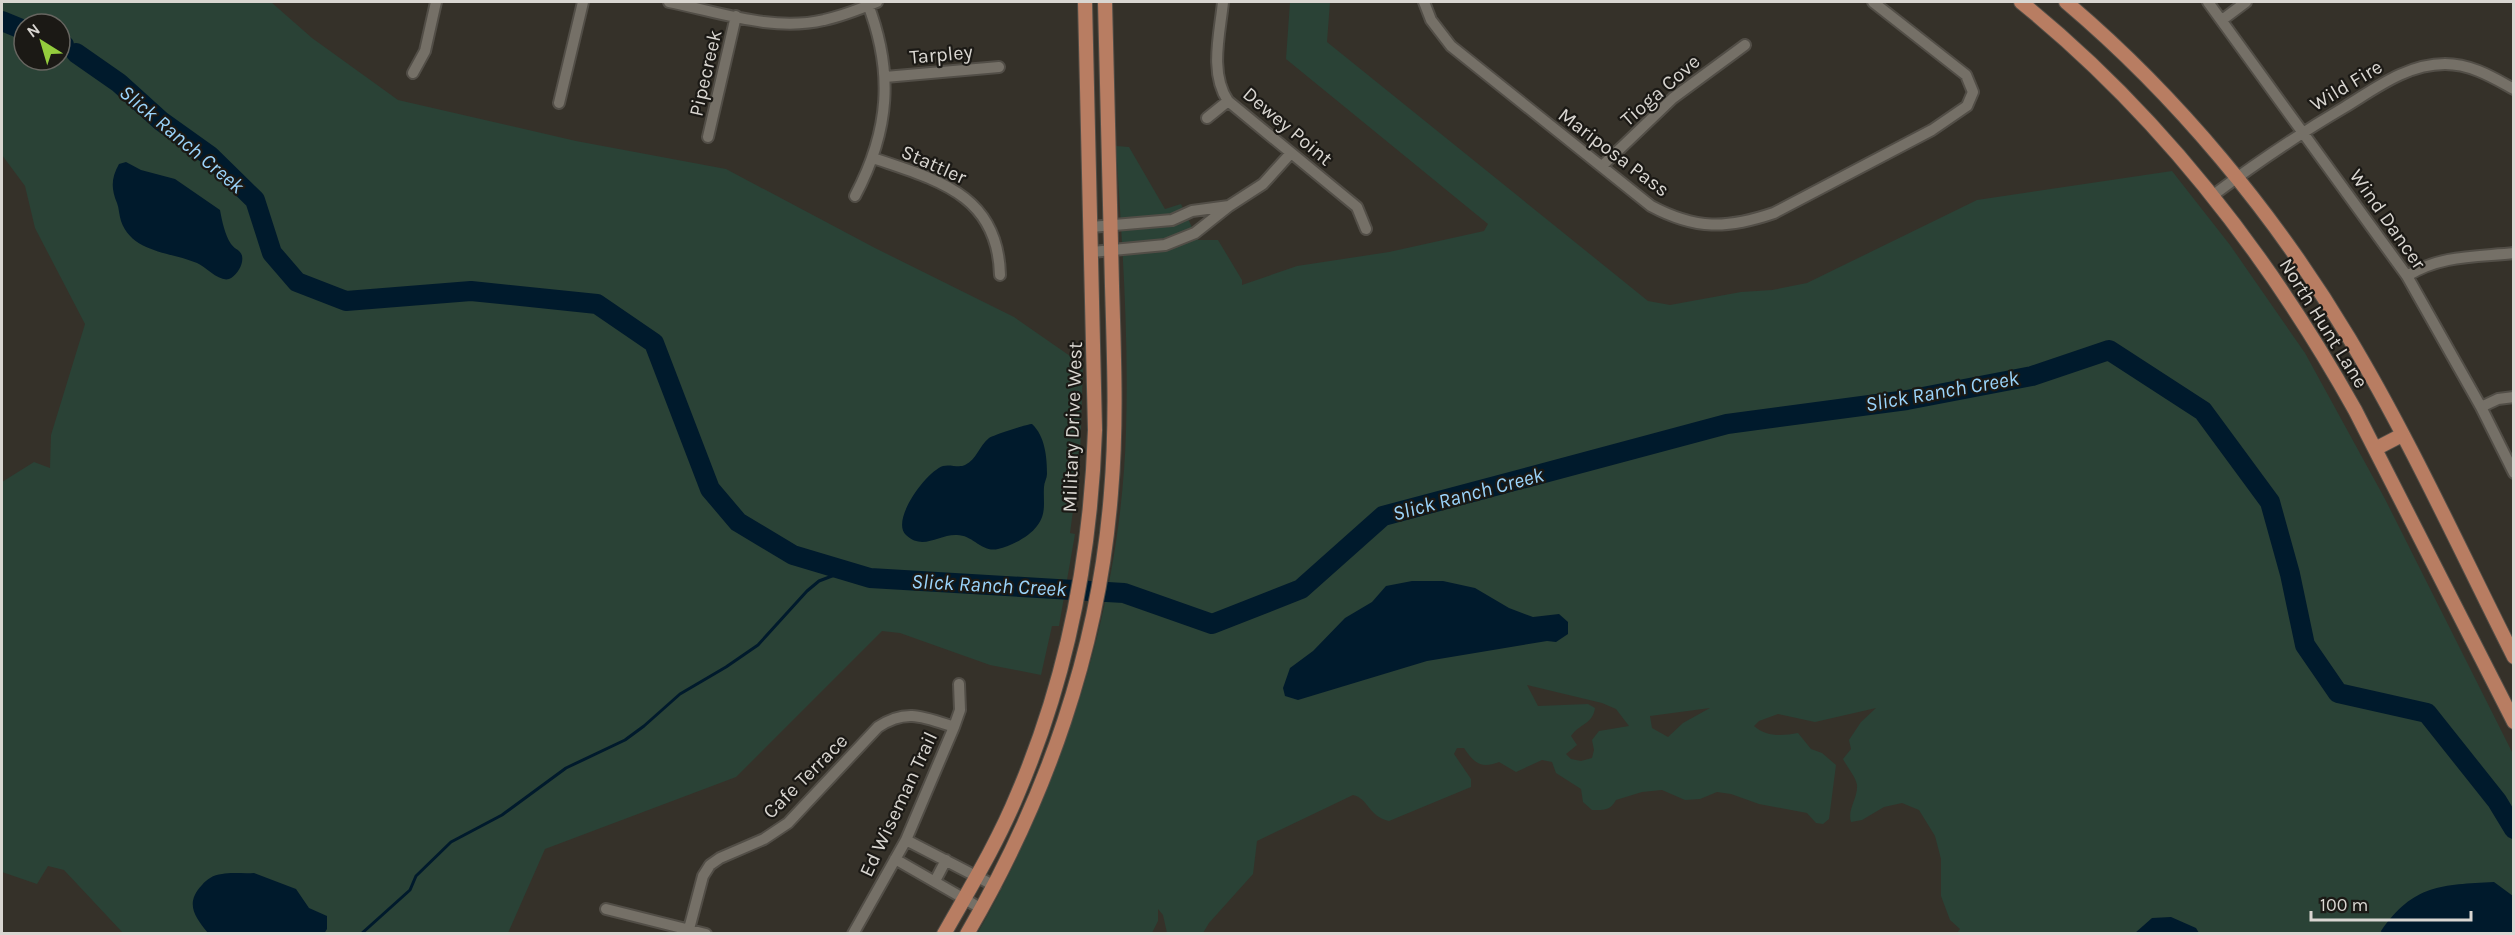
<svg xmlns="http://www.w3.org/2000/svg" width="2515" height="935" viewBox="0 0 2515 935" font-family="Karla,sans-serif">
<style>
.green{fill:#2a4236;fill-rule:evenodd}
.water{fill:#001a2c}
.lines{fill:none;stroke-linecap:round;stroke-linejoin:round}
.stream{stroke:#001a2c;stroke-width:3}
.river{stroke:#001a2c;stroke-width:20}
.minor-casing{stroke:#524e47;stroke-width:14}
.major-casing{stroke:#524e47;stroke-width:16}
.minor{stroke:#757067;stroke-width:10}
.major{stroke:#b87d62;stroke-width:14}
.labels{text-anchor:middle;stroke-width:4.5;stroke-linejoin:round;paint-order:stroke}
.street-label{font-size:20px;fill:#d9d6d1;stroke:#1b1915}
.water-label{font-size:21px;font-style:italic;fill:#9bd4fb;stroke:#1b1915}
</style>
<rect width="100%" height="100%" fill="#353129"/>
<path class="green" d="M2 2H271L312 38 398 100 576 141 726 169 875 248 1014 317 1083 365 1080 459 1070 533 1075 534 1059 626H1052L1041 675 990 665 900 633 882 631 736 777 545 849 508 933H123L64 870 48 866 37 884 2 872V482L34 462 50 468 51 435 85 324 35 228 25 186 2 155ZM24 24H60V60H24Z
M1290 2H1330L1327 42 1648 301 1670 305 1741 292 1772 290 1807 283 1977 200 2172 171 2230 245 2305 353 2385 499 2513 754V933H1957L1960 929 1950 920 1941 896V859L1935 836 1919 810 1902 803 1884 807 1862 820 1851 822C1847 809 1858 799 1857 785 1856 777 1847 767 1843 759L1851 749 1849 740 1861 722 1876 708 1815 722 1778 714 1759 721 1754 726C1766 737 1782 736 1798 733L1811 749 1822 753 1836 765 1829 819 1823 824 1816 823 1807 813 1759 804 1731 794 1717 792 1700 799 1685 800 1662 790 1642 792 1616 800C1610 811 1604 810 1592 810L1583 802 1581 789 1556 773 1552 762 1542 760 1516 772 1499 762C1481 769 1474 763 1464 748H1457L1454 754 1471 779V787L1389 821C1369 817 1368 798 1353 795L1257 841 1253 874 1209 923 1203 933H1167L1163 915 1158 909V921L1152 933 977 934C1064 781 1121 605 1126 431 1129 336 1122 241 1116 146L1129 147 1165 209 1181 204 1198 240H1218L1242 280V285L1297 266 1389 252 1484 231 1488 224 1286 59ZM1527 685 1602 703 1616 709 1629 726 1599 731 1592 740 1594 750 1592 758 1581 761 1571 759 1566 754 1577 745 1571 736C1579 724 1593 724 1595 708L1588 704 1538 706ZM1710 708 1683 723 1668 737 1652 728 1650 716Z"/>
<path class="water" d="M126 162 141 170 175 179 220 210C222 221 225 235 231 244 236 251 244 250 242 262 241 268 235 277 229 279 219 282 206 267 197 263 171 252 132 253 121 221 119 215 119 208 117 203 111 189 111 178 119 164Z
M1032 424C1045 436 1047 457 1047 474 1047 478 1044 483 1044 487 1043 502 1047 513 1037 526 1029 537 1011 546 998 549 982 553 973 535 957 535 939 534 923 551 906 535 890 520 927 471 943 466 950 464 959 468 965 465 977 459 979 446 989 438 992 436 1027 424 1032 424Z
M1412 581H1443L1475 588 1509 608 1533 617 1559 614 1568 622V634L1556 642 1547 641 1427 661 1298 700 1285 696 1283 688 1290 668 1313 651 1345 618 1372 602 1386 586Z
M254 873 296 889 309 908 327 916V929L324 934 208 933C194 916 185 903 202 885 207 879 213 875 222 874 232 872 244 874 254 873Z
M2494 882 2513 896V933L2382 934 2381 931C2414 884 2441 885 2494 882Z
M2171 917 2196 928 2199 933H2135L2152 918Z"/>
<g class="lines">
<path class="stream" d="M361 934 410 890 416 876 451 842 502 815 566 768 625 740 644 726 680 694 726 667 758 645 807 591 819 581 845 571"/>
<path class="river" d="M2 21 24 30
M60 44 64 45
M76 53 119 83 161 121 210 156 255 200 272 253 297 282 346 301 471 291 597 304 654 343 710 489 738 522 793 555 870 578 1124 593 1212 624 1301 589 1383 516 1727 424 1907 400 2032 376 2109 350 2203 411 2270 502 2290 574 2305 645 2338 693 2427 713 2497 801 2514 829"/>
<g class="minor-casing">
<path id="minor" d="M669 2C719 12 773 32 824 20 843 16 860 9 877 2
M1223 2C1220 33 1209 73 1228 101L1357 207 1366 229
M1424 2 1431 20 1451 46 1651 206C1696 230 1727 229 1774 213L1932 130 1967 106 1973 92 1966 75 1873 2
M2208 2 2407 276 2481 407 2514 473
M2222 20 2246 2
M413 73 425 51 436 2
M885 77 999 67
M559 103 583 2
M1207 118 1228 101
M708 137 736 16
M873 158C937 180 998 194 1000 275
M1602 166 1673 98 1745 45
M855 196C890 130 894 71 867 2
M2212 196C2255 164 2299 134 2345 107 2376 88 2407 64 2445 64 2471 64 2492 77 2514 89
M1091 227 1172 220 1192 211 1229 206
M1092 252 1165 245 1195 233 1229 206 1263 184 1291 153
M2407 276C2440 255 2476 257 2514 253
M2481 407 2498 399 2514 397
M906 840 995 886
M895 859 982 909
M935 881 946 860
M606 909 706 934
M689 929 703 876 710 865 720 858 764 839 788 823 878 727C906 708 924 717 954 727
M853 934 906 840 954 727 960 710 959 684"/>
</g>
<g class="major-casing">
<path id="major" d="M2021 2C2158 113 2269 256 2355 410L2514 722
M2066 2C2177 96 2274 213 2349 338 2410 440 2460 550 2514 657
M2375 449 2402 435
M944 934C970 888 998 842 1018 793 1067 678 1091 554 1095 430L1085 2
M967 934C1046 799 1099 649 1111 493 1117 424 1114 355 1112 286 1110 191 1108 96 1105 2"/>
</g>
<use href="#minor" class="minor"/>
<use href="#major" class="major"/>
</g>
<g class="labels">
<g class="street-label">
<text transform="translate(941 54) rotate(-5)" y="7">Tarpley</text>
<text transform="translate(705 73) rotate(-77)" y="7">Pipecreek</text>
<text transform="translate(2346 85) rotate(-31)" y="7">Wild Fire</text>
<text transform="translate(1660 90) rotate(-41)" y="7">Tioga Cove</text>
<text transform="translate(1288 126) rotate(40)" y="7">Dewey Point</text>
<text transform="translate(1614 152) rotate(37)" y="7">Mariposa Pass</text>
<text transform="translate(934 164) rotate(24)" y="7">Stattler</text>
<text transform="translate(2388 219) rotate(55)" y="7">Wind Dancer</text>
<text transform="translate(2324 323) rotate(58)" y="7">North Hunt Lane</text>
<text transform="translate(1072 427) rotate(-88)" y="7">Military Drive West</text>
<text transform="translate(805 776) rotate(-45)" y="7">Cafe Terrace</text>
<text transform="translate(898 804) rotate(-65)" y="7">Ed Wiseman Trail</text>
</g>
<g class="water-label">
<text transform="translate(182 139) rotate(40)" y="7">Slick Ranch Creek</text>
<text transform="translate(1942 391) rotate(-10)" y="7">Slick Ranch Creek</text>
<text transform="translate(1468 494) rotate(-15)" y="7">Slick Ranch Creek</text>
<text transform="translate(989 585) rotate(3)" y="7">Slick Ranch Creek</text>
</g>
</g>
<rect width="2515" height="935" fill="none" stroke="#d9d6d1" stroke-width="6"/>
<g transform="translate(42 42) rotate(323)"><circle r="28" fill="#1b1915" stroke="#676560" stroke-width="1.5"/>
<path d="M0-4.5L10 22L0 15L-10 22Z" fill="#94cc3d"/>
<text y="-9" font-size="16" font-weight="bold" text-anchor="middle" fill="#d9d6d1">N</text>
</g>
<path d="M2311 911v9h160v-9" fill="none" stroke="#d9d6d1" stroke-width="3"/>
<text x="2320" y="911" font-size="18" fill="#d9d6d1" stroke="#1b1915" stroke-width="4.5" paint-order="stroke">100 m</text>
</svg>
